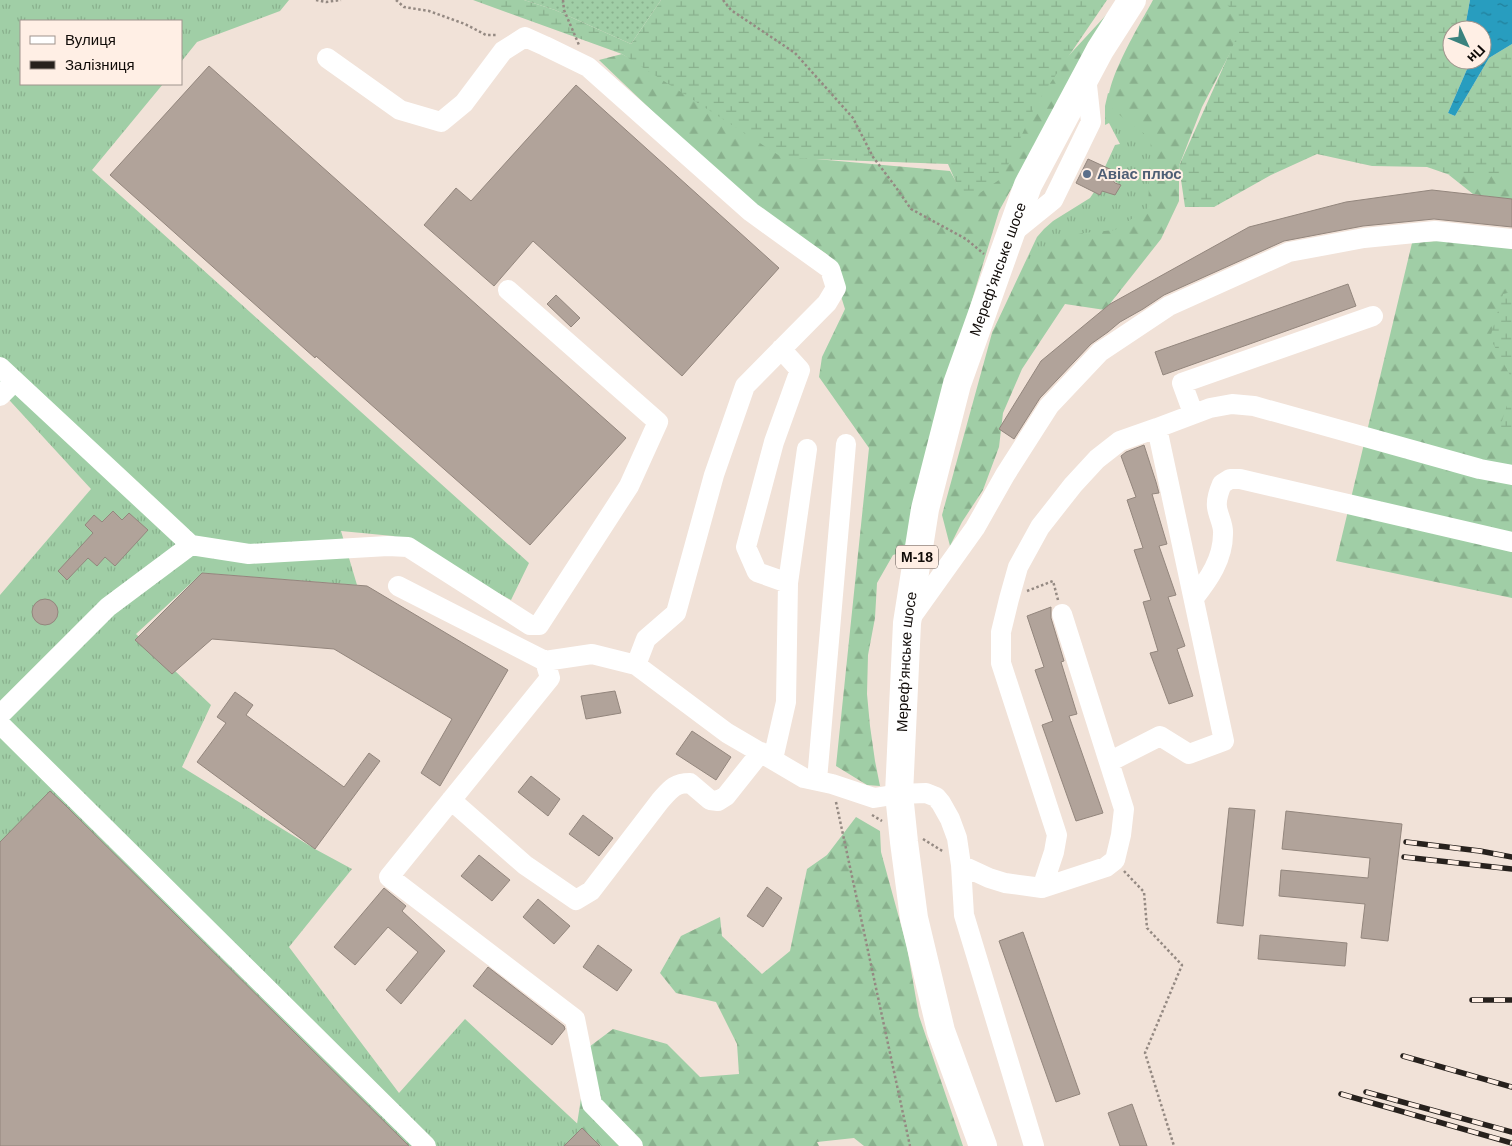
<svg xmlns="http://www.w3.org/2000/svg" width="1512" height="1146" viewBox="0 0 1512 1146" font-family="Helvetica,sans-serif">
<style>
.grass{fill:url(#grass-tufts)}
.forest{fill:url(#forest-firs)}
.wetland{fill:url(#wetland-marsh)}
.garden{fill:url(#garden-dots)}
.water{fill:url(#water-ripples)}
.building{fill:#b1a39a;stroke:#93867d}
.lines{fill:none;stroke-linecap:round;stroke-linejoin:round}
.path{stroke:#948982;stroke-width:2.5;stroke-dasharray:2.5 2.5;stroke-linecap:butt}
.minor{stroke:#fff;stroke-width:20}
.highway{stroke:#fff;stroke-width:28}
.rail-casing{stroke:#27211d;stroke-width:5.5}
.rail{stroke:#ffefe5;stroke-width:4;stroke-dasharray:11;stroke-linecap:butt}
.service-dot{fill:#5c6f8a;stroke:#ffefe5;stroke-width:2}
.labels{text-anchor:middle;stroke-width:4;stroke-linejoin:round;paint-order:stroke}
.shield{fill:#ffefe5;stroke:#584f4a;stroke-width:1}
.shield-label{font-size:14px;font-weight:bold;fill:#100b08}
.service-label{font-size:15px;font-weight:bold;fill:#4e5e75;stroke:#ffefe5;text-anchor:start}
.street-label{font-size:15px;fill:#100b08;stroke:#ffefe5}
</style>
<defs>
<pattern id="grass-tufts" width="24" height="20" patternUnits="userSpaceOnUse" patternTransform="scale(1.25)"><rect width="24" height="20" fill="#a0cea6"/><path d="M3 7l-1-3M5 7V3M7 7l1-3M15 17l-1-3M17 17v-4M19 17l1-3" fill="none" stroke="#89b08d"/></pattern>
<pattern id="forest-firs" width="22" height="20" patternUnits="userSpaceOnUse" patternTransform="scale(1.25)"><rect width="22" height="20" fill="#a0cea6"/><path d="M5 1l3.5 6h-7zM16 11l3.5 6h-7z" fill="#89b08d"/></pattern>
<pattern id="wetland-marsh" width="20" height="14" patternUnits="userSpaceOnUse" patternTransform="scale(1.25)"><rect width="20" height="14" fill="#a0cea6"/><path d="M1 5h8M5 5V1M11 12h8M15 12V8" fill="none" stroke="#89b08d"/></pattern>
<pattern id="garden-dots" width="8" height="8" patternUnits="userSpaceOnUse" patternTransform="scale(1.25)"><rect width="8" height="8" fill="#a0cea6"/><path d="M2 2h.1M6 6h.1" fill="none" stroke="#89b08d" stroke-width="1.8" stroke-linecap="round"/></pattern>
<pattern id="water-ripples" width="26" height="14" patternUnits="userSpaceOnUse" patternTransform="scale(1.25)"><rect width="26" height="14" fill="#289dbf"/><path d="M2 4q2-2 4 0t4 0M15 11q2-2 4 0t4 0" fill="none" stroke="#217e99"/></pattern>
</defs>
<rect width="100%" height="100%" fill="#f1e2d8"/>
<path class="grass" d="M0 0H289L280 11 197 42 181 62V21H21V84H163L92 170 529 563 511 600 393 536 341 531 357 585 202 573 136 634 211 705 182 767 315 849 352 869 289 947 399 1093 465 1019 582 1128 564 1146H0V595L91 489 0 390Z
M1108 93 1152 110 1169 180 1146 227 992 333 1037 237 1044 229 1053 221 1090 198 1094 192 1100 195 1103 190 1120 185 1109 177 1112 170 1105 167 1115 145 1120 144 1109 123 1105 125V106Z"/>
<path class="forest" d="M1153 0H1248L1242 30 1202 107 1179 166V201L1161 239 1105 310 1065 304 1022 369 1003 413 999 447 983 490 962 522 950 546 942 515 992 333 1021 276 1051 240 1083 233 1115 230 1148 208 1151 139C1142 131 1115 114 1110 105 1101 88 1144 17 1153 0Z
M1108 13 999 211 949 376 910 550 893 555 877 583 875 618 868 655 867 694 870 726 875 761 880 786 867 785 836 766 869 448 819 377 822 357 845 309 828 255 740 195 599 60 622 54 805 158 950 171 964 196 1048 78Z
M1449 175 1512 176V200L1473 194Z
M1450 240 1512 247V598L1336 561 1412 243Z
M856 817 880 831 881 852 907 947 919 1016 963 1146H864L854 1138 817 1142 819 1146H601L577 1124 589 1047 613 1029 667 1044 700 1077 739 1074 737 1044 716 1002 676 993 660 973 681 936 720 917 722 936 762 974 790 951 807 869 827 855Z"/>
<path class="wetland" d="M473 0H524L555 10 631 44 661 0H1107L1036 104 1002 178 965 203 948 164 783 158 622 54Z
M1223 0H1470L1466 22 1468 30H1452V60H1471L1448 113 1455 116 1489 58 1512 44V176H1453L1427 167 1372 166 1317 154 1271 175 1214 207H1185L1179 166 1243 23Z
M1512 292V379L1490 338 1503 294Z
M1512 390V440L1499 430Z"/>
<path class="garden" d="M524 0H661L631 44 555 10Z"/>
<path class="water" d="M1470 0H1512V44L1489 58 1455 116 1448 113 1471 60H1482V30H1468L1466 22Z"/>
<path class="building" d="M209 66 626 438 530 545 316 356 315 358 110 175Z
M576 85 779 268 682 376 533 241 494 286 424 225 456 188 471 201Z
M1088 159 1112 170 1109 175 1115 183 1121 185 1115 195 1102 191 1100 195 1076 183Z
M1432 190 1512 199V227L1434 219 1363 226 1284 241 1164 295 1143 309 1120 322 1108 332 1091 344 1040 398 1014 439 999 429 1041 361 1110 304 1249 227 1346 202Z
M1348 284 1356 306 1163 375 1155 352Z
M556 295 580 318 571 327 547 304Z
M1144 445 1156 482 1159 493 1152 494 1167 544 1159 546 1176 595 1168 597 1185 646 1177 649 1193 696 1169 704 1150 653 1158 651 1143 602 1151 600 1134 550 1143 548 1127 500 1136 497 1121 456 1126 452Z
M113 511 122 520 129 513 148 530 115 566 105 557 97 566 88 558 67 580 58 571 93 533 85 525 94 515 102 522Z
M202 573 367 586 508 670 440 786 421 773 452 719 334 649 212 639 172 674 135 640Z
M32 612a13 13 0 1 1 26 0a13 13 0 1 1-26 0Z
M1051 607V618L1064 661 1061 662 1077 714 1069 716 1103 813 1076 821 1042 725 1053 721 1035 670 1044 667 1027 616Z
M615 691 621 713 586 719 581 696Z
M235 692 253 705 246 715 344 787 369 753 380 761 315 849 197 762 226 723 217 717Z
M692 731 731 757 716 780 676 754Z
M531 776 560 799 548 816 518 792Z
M50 791 63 803 409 1146H0V842Z
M1229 808 1255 810 1243 926 1217 923Z
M1286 811 1402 824 1388 941 1361 938 1365 904 1279 896 1281 870 1368 878 1370 858 1282 849Z
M583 815 613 838 599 856 569 834Z
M479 855 510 880 492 901 461 876Z
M767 887 782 898 763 927 747 916Z
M384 888 406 906 402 911 445 951 401 1004 386 990 418 952 388 927 355 965 334 947Z
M538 899 570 926 554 944 523 917Z
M1023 932 1080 1094 1056 1102 999 941Z
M1260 935 1347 943 1345 966 1258 959Z
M598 945 632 970 617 991 583 967Z
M488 967 564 1026 565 1029 552 1045 473 986Z
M1132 1104 1147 1146H1120L1108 1113Z
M582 1128 600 1146H564Z"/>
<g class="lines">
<path class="path" d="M316 0 326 2 341 0
M396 0 404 7 429 11 465 24 486 35H497
M563 0 564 10 579 45
M723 0 731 10 795 53 853 118 873 157 895 186 911 209 966 239 984 254
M1027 591 1053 581 1058 600
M836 802 910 1146
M872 815 882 821
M923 839 944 852
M1124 871 1144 892 1147 928 1182 965 1145 1053 1174 1146"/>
<path class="minor" d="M327 58 400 110 441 122 464 103 503 51 525 37 545 46 588 67 751 212 830 269 836 288 827 303 745 386 714 475 676 613 646 639 636 665
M1011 234 1053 200 1091 122 1086 76
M781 349 800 370 774 442 746 547 757 572 788 583 807 449
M0 367 191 545
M0 396 15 381
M1193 413 1182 383 1373 316
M398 586 545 661 592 654 636 665 727 733 804 778 832 784 874 798 899 794 926 793 936 797 941 803 950 819 957 838 961 865 964 915 1034 1146
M1194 598C1209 579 1223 559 1223 534 1224 525 1218 516 1217 507 1216 500 1219 491 1222 484L1230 479H1240L1512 542
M1062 614 1109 762 1160 736 1189 754 1224 741 1157 428 1210 408 1232 404 1254 406 1480 469 1512 475
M910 619 975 528 1005 475 1049 406 1100 352 1169 306 1289 252 1364 238 1435 231 1512 239
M545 661 550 678 389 877 575 1019 592 1104 633 1146
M0 715 108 607 191 545 249 554 388 546 408 547 530 625H539L629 486 658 422 508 290
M0 724 426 1146
M773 759 786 702 788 583
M817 780 846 444
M451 800 525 865 576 900 591 891 660 801C670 790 674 783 690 783L710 800 718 801 726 796 761 752
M961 865 989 878 1005 883 1042 888 1054 852 1057 835 1001 663V632L1009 599 1018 567 1040 527 1073 485 1097 459 1120 441 1157 428
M1042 888 1106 867 1115 860 1121 835 1124 809 1109 762"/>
<path class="highway" id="s1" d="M983 1146 941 1031 914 918 904 842 899 794 907 623 925 509 957 384 1028 185 1100 50 1132 0"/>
<g class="rail-casing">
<path id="rail" d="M1406 842 1480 851 1512 857
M1404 857 1512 869
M1472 1000H1512
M1403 1056 1512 1087
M1366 1092 1512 1132
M1341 1094 1512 1143"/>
</g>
<use href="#rail" class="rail"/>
</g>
<circle class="service-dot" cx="1087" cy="174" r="5"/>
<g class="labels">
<rect class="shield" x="896" y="545.5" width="42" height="23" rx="4"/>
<g class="shield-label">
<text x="917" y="562">М-18</text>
</g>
<g class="service-label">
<text x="1097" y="179">Авіас плюс</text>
</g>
<g class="street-label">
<text dy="5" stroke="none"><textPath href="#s1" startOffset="901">Мереф’янське шосе</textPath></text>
<text dy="5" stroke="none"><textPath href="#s1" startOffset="496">Мереф’янське шосе</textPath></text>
</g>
</g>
<rect x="20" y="20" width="162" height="65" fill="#ffefe5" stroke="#9f948d"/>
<rect x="30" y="36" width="25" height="8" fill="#ffffff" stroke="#9f948d"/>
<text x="65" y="45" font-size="15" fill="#100b08">Вулиця</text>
<rect x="30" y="61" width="25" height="8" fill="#27211d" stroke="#9f948d"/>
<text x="65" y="70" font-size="15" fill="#100b08">Залізниця</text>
<g transform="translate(1467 45) rotate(134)"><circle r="24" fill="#ffefe5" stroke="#9f948d"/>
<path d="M0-4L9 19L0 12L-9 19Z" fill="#3a827e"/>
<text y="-8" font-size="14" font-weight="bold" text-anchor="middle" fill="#100b08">Пн</text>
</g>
</svg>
